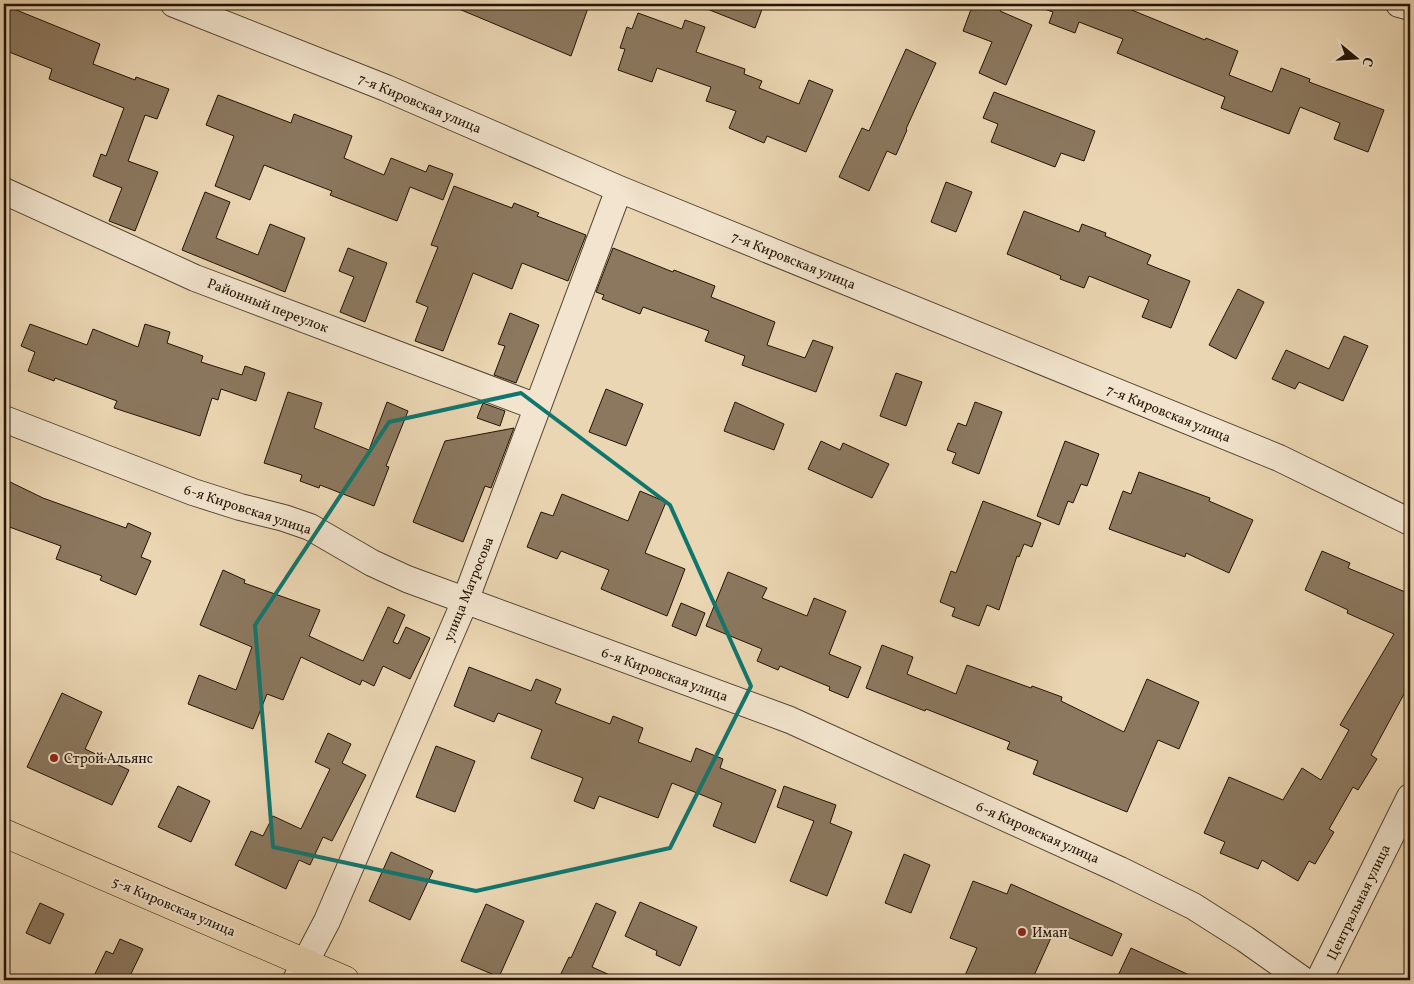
<svg xmlns="http://www.w3.org/2000/svg" width="1414" height="984" viewBox="0 0 1414 984" font-family="Vollkorn,serif">
<style>
.building{fill:#8b785f;stroke:#221303}
.lines{fill:none;stroke-linecap:round;stroke-linejoin:round}
.street-casing{stroke:#54442f;stroke-width:28}
.primary-casing{stroke:#221303;stroke-width:29}
.street{stroke:#f2e4ce;stroke-width:26}
.primary{stroke:#ebd6b3;stroke-width:28}
.marked{fill:none;stroke:#0f766e;stroke-width:4;stroke-linejoin:round}
.poi-dot{fill:#8f2418;stroke:#f2e4ce;stroke-width:2}
.labels{text-anchor:middle;stroke-width:4;stroke-linejoin:round;paint-order:stroke}
.street-label{font-size:14px;fill:#221303;stroke:#f2e4ce}
.poi-label{font-size:14px;fill:#221303;stroke:#f2e4ce;text-anchor:start}
</style>
<rect width="100%" height="100%" fill="#ebd6b3"/>
<filter id="stains"><feTurbulence type="fractalNoise" baseFrequency=".004" numOctaves="4"/><feColorMatrix values="0 0 0 0 .2 0 0 0 0 .09 0 0 0 0 .02 0 0 0 .5 -.17"/></filter>
<radialGradient id="worn" r=".72"><stop offset=".6" stop-color="#630" stop-opacity="0"/><stop offset="1" stop-color="#630" stop-opacity=".3"/></radialGradient>
<path class="building" d="M447 4H576L588 8 571 56Z
M697 4H764L755 28 697 5Z
M973 4H1003L1000 11 1032 25 1006 85 979 73 992 42 963 31Z
M1036 4H1117L1205 40 1206 38 1238 51 1229 75 1272 92 1281 68 1310 79 1309 82 1384 110 1368 152 1334 139 1340 123 1300 107 1289 134 1221 108 1225 97 1117 53 1123 39 1079 22 1075 33 1049 23 1053 12 1036 6Z
M4 5 100 44 93 64 135 80 136 77 169 89 157 119 145 115 128 161 158 172 135 231 109 221 122 188 93 176 101 154 106 156 124 108 49 79 52 69 4 50Z
M638 13 682 29 685 20 705 27 696 52 745 69 744 74 762 81 759 88 799 104 809 80 833 90 806 152 767 136 764 143 729 128 736 111 706 101 711 87 657 68 652 82 618 70 625 49 620 48 627 27 632 29Z
M906 49 936 63 906 129 907 130 896 155 887 151 869 191 839 177 862 128 869 131Z
M994 92 1095 131 1084 161 1061 153 1055 167 991 142 998 124 983 118Z
M218 95 291 123 294 114 352 136 344 158 384 175 391 158 426 172 429 165 453 174 443 200 410 187 397 221 330 195 332 191 264 165 250 200 215 186 234 136 206 125Z
M946 182 972 192 956 232 931 222Z
M454 186 512 208 514 203 539 213 537 216 586 235 568 281 522 263 512 289 473 273 443 351 415 341 428 307 416 302 438 247 431 245Z
M205 192 230 202 216 238 258 255 270 224 305 238 285 292 182 250Z
M1024 211 1079 232 1082 224 1106 233 1105 236 1151 255 1147 264 1190 281 1171 328 1142 317 1149 300 1089 276 1084 288 1060 279 1061 276 1007 254Z
M348 248 387 263 365 322 340 312 354 277 339 271Z
M613 248 673 272 674 270 715 286 711 297 775 322 767 345 805 358 813 340 833 347 816 392 742 365 745 356 705 341 709 331 643 307 640 314 602 299 604 295 596 292Z
M1238 289 1264 302 1236 359 1209 345Z
M510 313 539 325 516 383 494 375 505 346 498 344Z
M30 324 87 345 93 329 138 347 145 324 170 332 167 343 203 356 201 362 242 375 245 366 265 373 256 401 221 389 218 400 212 398 200 436 114 408 117 401 55 378 54 381 28 371 35 352 21 346Z
M1344 336 1368 346 1343 401 1299 382 1295 389 1272 379 1286 350 1329 369Z
M896 373 922 382 906 426 880 416Z
M606 389 643 404 626 446 589 432Z
M288 392 322 403 314 428 369 450 387 402 408 411 386 466 389 467 374 506 320 485 319 488 300 481 302 475 264 463Z
M735 402 784 424 774 450 724 431Z
M975 402 1002 412 979 474 952 463 956 453 947 450 958 423 966 426Z
M483 403 505 411 500 426 477 418Z
M514 428 491 488 485 486 463 542 413 522 445 441Z
M821 441 840 450 843 443 889 464 872 498 808 469Z
M1065 441 1099 454 1087 486 1081 484 1073 503 1068 501 1059 525 1037 516Z
M1139 472 1210 498 1209 501 1253 520 1229 573 1186 553 1185 557 1109 529 1123 491 1131 494Z
M4 479 43 498 126 528 128 523 151 533 141 557 151 561 136 595 100 580 102 576 56 559 61 546 4 525Z
M640 491 666 502 645 553 685 569 667 616 601 589 609 570 561 551 557 559 527 547 541 512 553 516 562 494 628 521Z
M983 501 1041 523 1032 547 1024 544 1019 557 1017 556 999 610 987 605 979 626 952 616 955 608 940 602 951 571 956 573Z
M1322 551 1350 563 1348 568 1410 594V683L1371 755 1377 759 1358 790 1353 787 1329 829 1334 832 1315 864 1309 861 1298 881 1262 860 1258 869 1220 853 1225 842 1204 833 1229 777 1283 800 1302 768 1321 780 1349 730 1340 725 1394 634 1347 613 1348 610 1305 590Z
M223 570 245 580 244 583 320 610 309 636 363 661 388 607 405 615 393 642 398 644 406 627 430 638 410 679 383 666 374 686 362 680 360 685 301 657 283 700 267 694 253 729 188 704 199 675 236 690 252 647 200 625Z
M728 572 767 588 762 598 807 616 814 598 846 611 829 654 861 667 848 698 829 690 830 687 780 666 778 670 757 661 762 649 706 626Z
M681 603 705 613 696 636 672 626Z
M882 645 913 657 907 674 956 694 967 665 1031 688 1032 686 1062 697 1061 701 1124 732 1147 679 1199 702 1179 749 1158 740 1127 812 1033 774 1038 761 1007 749 1010 742 926 709 925 711 866 688Z
M469 667 531 691 536 679 561 689 555 703 610 724 613 716 643 728 638 742 691 762 696 748 723 759 720 768 776 790 755 843 713 826 722 803 672 783 658 818 599 796 594 809 574 801 583 778 531 758 542 730 498 713 494 722 454 706Z
M62 693 102 712 85 749 129 770 112 805 27 767Z
M328 733 351 744 342 763 366 775 332 841 323 837 310 865 299 860 286 889 235 865 251 831 263 836 273 816 301 829 330 769 315 762Z
M436 746 475 761 455 812 416 797Z
M178 786 210 801 191 842 158 827Z
M784 786 836 805 830 823 852 832 827 896 790 881 814 821 777 807Z
M391 852 433 871 410 920 369 901Z
M904 854 930 865 911 913 885 903Z
M973 881 1007 894 1011 884 1122 934 1112 956 1054 931 1032 980H963L977 948 950 938Z
M640 902 697 927 680 966 656 955 657 951 625 936Z
M40 903 64 914 50 944 26 933Z
M596 903 616 912 592 967 621 980H558L569 957 571 958Z
M486 904 524 921 499 977 461 961Z
M120 939 143 949 128 980H92L106 951 113 954Z
M1131 948 1200 980H1116Z"/>
<g class="lines">
<g class="street-casing">
<path id="street" d="M174 4 386 88 619 189 1279 458 1410 522
M1399 4 1410 7
M4 191 195 278 537 407
M4 419 193 492 240 507 284 518 310 527 372 563 407 579 790 720 1120 870 1193 906 1245 939 1303 980
M296 980 327 921 465 601 619 189
M1319 980 1410 797"/>
</g>
<g class="primary-casing">
<path id="primary" d="M4 833 345 980"/>
</g>
<use href="#street" class="street"/>
<use href="#primary" class="primary"/>
</g>
<path class="marked" d="M521 393 670 505 751 686 670 848 476 891 273 847 255 625 389 422Z"/>
<g class="poi-dot">
<circle cx="54" cy="758" r="5"/>
<circle cx="1022" cy="932" r="5"/>
</g>
<g class="labels">
<g class="street-label">
<text transform="translate(420 103) rotate(23)" y="5">7-я Кировская улица</text>
<text transform="translate(794 260) rotate(22)" y="5">7-я Кировская улица</text>
<text transform="translate(268 305) rotate(21)" y="5">Районный переулок</text>
<text transform="translate(1169 413) rotate(22)" y="5">7-я Кировская улица</text>
<text transform="translate(248 509) rotate(18)" y="5">6-я Кировская улица</text>
<text transform="translate(468 589) rotate(-68)" y="5">улица Матросова</text>
<text transform="translate(665 674) rotate(20)" y="5">6-я Кировская улица</text>
<text transform="translate(1038 832) rotate(24)" y="5">6-я Кировская улица</text>
<text transform="translate(1358 902) rotate(-64)" y="5">Центральная улица</text>
<text transform="translate(174 906) rotate(23)" y="5">5-я Кировская улица</text>
</g>
<g class="poi-label">
<text x="64" y="763">Строй Альянс</text>
<text x="1032" y="937">Иман</text>
</g>
</g>
<rect width="1414" height="984" fill="none" stroke="#ebd6b3" stroke-width="20"/>
<rect x="5" y="5" width="1404" height="974" fill="none" stroke="#221303" stroke-width="2.5"/>
<rect x="10" y="10" width="1394" height="964" fill="none" stroke="#221303"/>
<g transform="translate(1356 58) rotate(108)" stroke="#f2e4ce" stroke-width="4" paint-order="stroke">
<path d="M0-4L9 19L0 12L-9 19Z" fill="#221303"/>
<text y="-8" font-size="14" font-weight="bold" text-anchor="middle" fill="#221303">С</text>
</g>
<rect width="100%" height="100%" filter="url(#stains)"/>
<rect width="100%" height="100%" fill="url(#worn)"/>
</svg>
